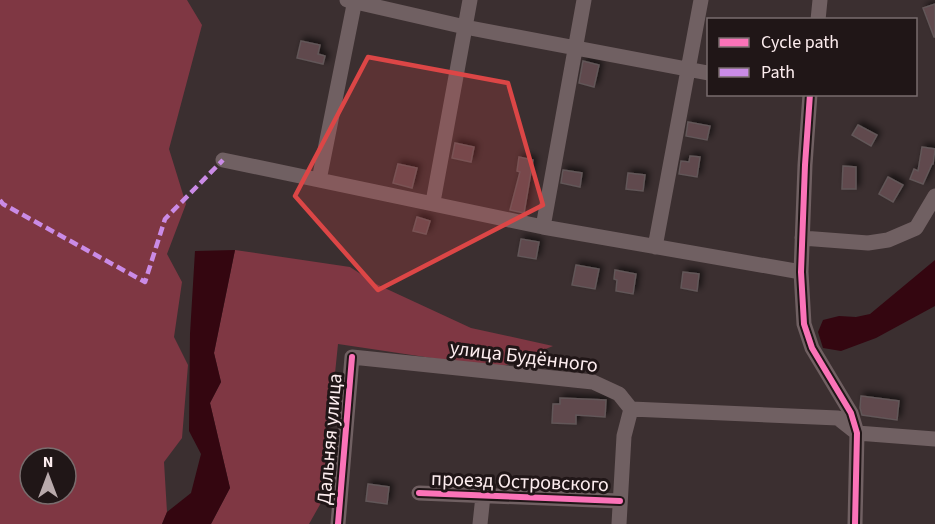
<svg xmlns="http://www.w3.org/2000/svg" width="935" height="524" viewBox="0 0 935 524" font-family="'Source Sans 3',sans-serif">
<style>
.green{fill:#7f3743;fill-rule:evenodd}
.water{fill:#340610}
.building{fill:#60484d;stroke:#625758;stroke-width:1.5;filter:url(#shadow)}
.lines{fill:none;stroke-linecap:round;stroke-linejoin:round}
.minor{stroke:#706062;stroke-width:15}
.quiet{stroke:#ca8be6;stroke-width:4.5;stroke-dasharray:9 4.5;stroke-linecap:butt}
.cycleway-casing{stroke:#201617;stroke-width:10}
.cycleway{stroke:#fb73b8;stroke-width:6}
.marked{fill:#dc4646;fill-opacity:0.2;stroke:#dc4646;stroke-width:4.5;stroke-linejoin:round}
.labels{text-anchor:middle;stroke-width:6;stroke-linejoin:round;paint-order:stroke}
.street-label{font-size:20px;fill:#fdedef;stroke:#201617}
</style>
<defs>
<filter id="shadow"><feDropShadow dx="3.5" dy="-3.5" stdDeviation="3" flood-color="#0009"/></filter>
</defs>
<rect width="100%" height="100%" fill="#3b2f30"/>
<path class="green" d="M0 0H187L202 25 169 149 186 204 167 254 182 282 174 337 188 365 182 438 164 462 167 512 162 524H0ZM30 458H66V494H30Z
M235 250 350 267 376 284 471 328 553 346 499 368 338 344 322 501 309 524H211L230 488 210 403 221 382 214 353Z"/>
<path class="water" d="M235 250 214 353 221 382 210 403 230 488 211 524H162L167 512 191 493 201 454 189 431 190 334 195 251Z
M935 260V306L876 338 841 351 823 348 818 332 823 320 839 316 856 317 870 314Z"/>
<path class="building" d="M935 4V37H934L923 8Z
M301 41 320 45 318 54 325 56 323 64 297 58Z
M583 61 599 65 594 87 579 83Z
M688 122 710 126 707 140 686 136Z
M858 125 877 135 871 146 852 135Z
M455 143 474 147 471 162 452 158Z
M922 147 935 149 933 164H932L923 184 910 179 914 169 918 171Z
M690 156 700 157 697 177 679 174 681 161 689 162Z
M519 157 533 160 524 213 510 210 520 172 517 171Z
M398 164 417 168 412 188 393 183Z
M843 166 856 167V189H842Z
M563 170 582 173 580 187 561 183Z
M628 173 645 175 643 191 626 189Z
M888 177 903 185 893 202 879 194Z
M417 217 430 221 426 234 413 231Z
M521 239 539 242 536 259 518 256Z
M576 265 599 269 595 289 572 285Z
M615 270 636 274 633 294 616 291 617 280 614 279Z
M683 272 699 274 697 291 681 288Z
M861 396 899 401 897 420 862 415 860 408Z
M560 398 606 400 605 417 576 415V424L552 423 553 404H560Z
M368 484 389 487 387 504 366 501Z"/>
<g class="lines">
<path class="minor" d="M347 0 465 27 708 73
M355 0 319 180 543 227 801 272
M818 20 820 0
M810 94 805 165 801 272 804 324 812 348 851 413 857 433 855 524
M223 160 319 180
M433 202 470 0
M543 227 584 0
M802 238 868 243 888 240 916 228 935 196
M655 247 701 0
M857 433 935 439
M419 493 620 501
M338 524 352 357 593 382 619 394 631 409 838 418 857 433
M480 524 483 496
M619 524 624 436 631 409"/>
<path class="quiet" d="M0 200 3 204 145 282 165 219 223 160"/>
<g class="cycleway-casing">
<path id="cycleway" d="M810 94 805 165 801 272 804 324 812 348 851 413 857 433 855 524
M419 493 620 501
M338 524 352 357"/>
</g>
<use href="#cycleway" class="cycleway"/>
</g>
<path class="marked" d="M368 57 508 83 543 205 378 290 295 196Z"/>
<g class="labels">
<g class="street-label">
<text transform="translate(524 356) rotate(7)" y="7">улица Будённого</text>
<text transform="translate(329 439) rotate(-85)" y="7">Дальняя улица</text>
<text transform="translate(520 481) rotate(2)" y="7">проезд Островского</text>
</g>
</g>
<rect x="707" y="18" width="210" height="78" fill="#201617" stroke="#786c6d" stroke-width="1.5"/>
<rect x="719" y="38" width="30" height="9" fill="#fb73b8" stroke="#786c6d" stroke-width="1.5"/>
<text x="761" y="48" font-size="18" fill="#fdedef">Cycle path</text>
<rect x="719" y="68" width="30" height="9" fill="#ca8be6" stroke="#786c6d" stroke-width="1.5"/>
<text x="761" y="78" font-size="18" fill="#fdedef">Path</text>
<g transform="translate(48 476)"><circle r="28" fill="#201617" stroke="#786c6d" stroke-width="1.5"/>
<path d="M0-4.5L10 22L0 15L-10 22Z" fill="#b9aaac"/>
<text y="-9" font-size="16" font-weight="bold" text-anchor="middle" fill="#fdedef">N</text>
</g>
</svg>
